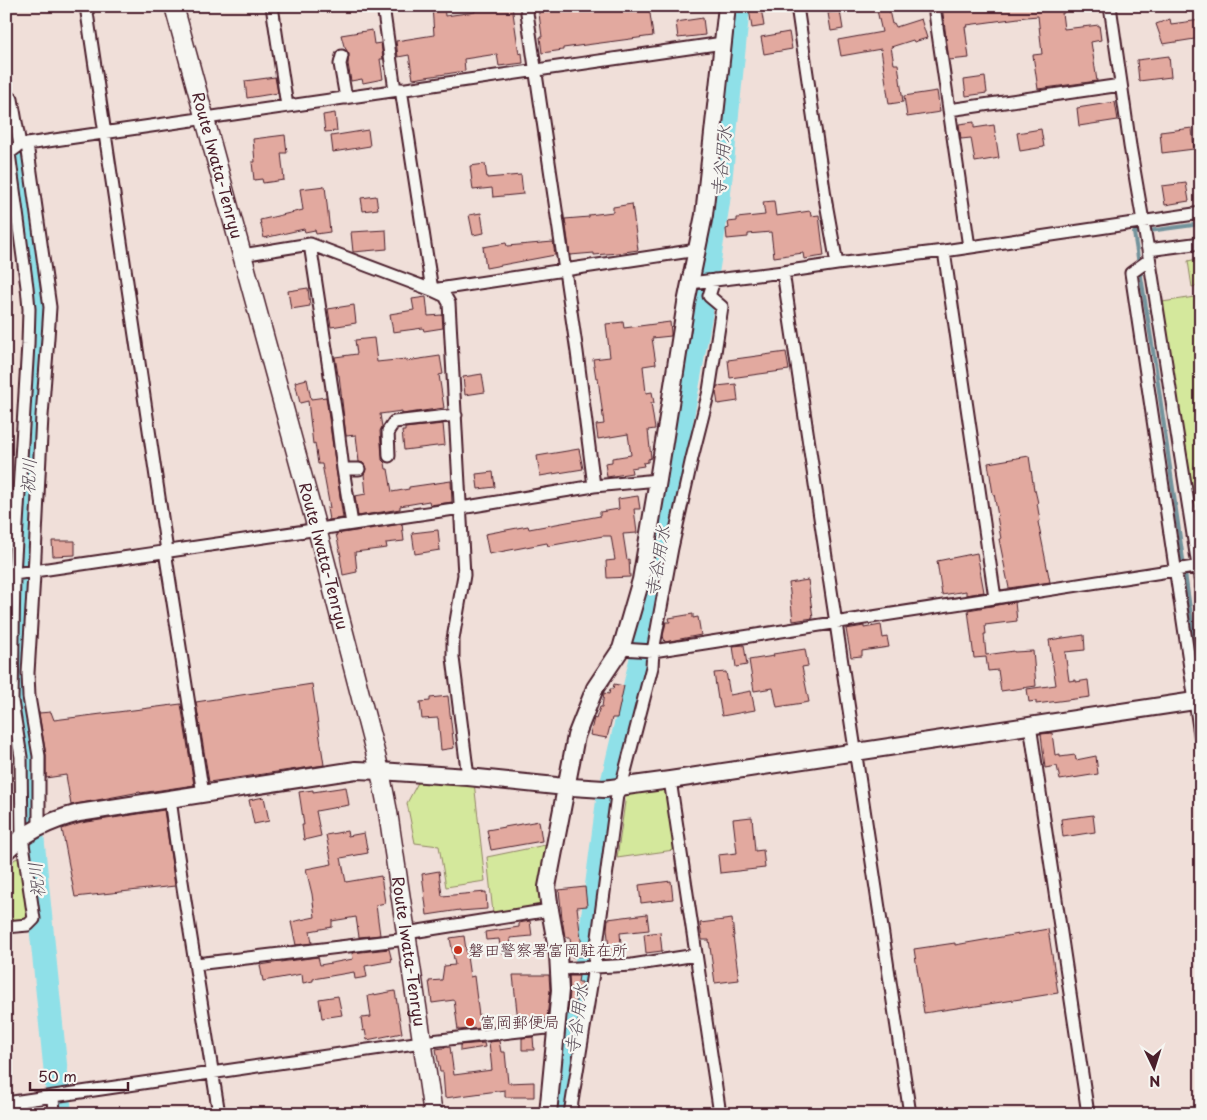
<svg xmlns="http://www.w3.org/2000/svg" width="1207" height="1120" viewBox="0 0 1207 1120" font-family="'Playpen Sans','Klee One',sans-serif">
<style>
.green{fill:#d4e89c;stroke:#8f8464}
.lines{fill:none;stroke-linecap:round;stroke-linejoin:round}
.stream{stroke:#73939c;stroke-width:4}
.river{stroke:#8fe0e8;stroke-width:24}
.building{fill:#e2a99f;stroke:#4a1f2b}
.street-casing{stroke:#4a1f2b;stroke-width:15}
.secondary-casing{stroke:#4a1f2b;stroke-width:20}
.primary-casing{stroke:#4a1f2b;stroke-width:21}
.street{stroke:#f6f6f2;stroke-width:11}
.secondary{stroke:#f6f6f2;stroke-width:16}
.primary{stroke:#f6f6f2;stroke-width:18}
.poi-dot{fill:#c8321e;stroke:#f6f6f2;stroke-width:2}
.labels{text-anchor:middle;stroke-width:4.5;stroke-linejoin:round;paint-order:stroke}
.street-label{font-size:16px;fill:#4a1f2b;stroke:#f6f6f2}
.poi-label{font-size:16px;fill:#4a1f2b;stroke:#f6f6f2;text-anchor:start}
.water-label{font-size:18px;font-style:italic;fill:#5b4f5a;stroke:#f6f6f2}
</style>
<rect width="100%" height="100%" fill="#f0dfd9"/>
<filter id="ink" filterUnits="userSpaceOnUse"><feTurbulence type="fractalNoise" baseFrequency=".02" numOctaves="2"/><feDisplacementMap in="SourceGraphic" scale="10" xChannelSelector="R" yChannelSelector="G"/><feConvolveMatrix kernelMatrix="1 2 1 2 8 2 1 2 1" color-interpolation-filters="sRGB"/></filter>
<g filter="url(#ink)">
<path class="green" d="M1201 258V285L1192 287 1188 261Z
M1201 296V566L1156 303Z
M421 777 474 782 485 881 446 887 439 846 415 843 407 803Z
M671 785 681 849 617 858 626 795Z
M550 844 541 908 493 913 487 857Z
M19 858 28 925 6 927V869L15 859Z"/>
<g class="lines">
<path class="stream" d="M1201 224 1134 233 1156 369 1201 686"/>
<path class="river" d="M6 141 13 149 20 174 39 312 28 481 20 701 30 755 29 784 33 845 60 1114
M564 1114 586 970 608 801 641 661 677 444 702 305 718 202 738 6"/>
</g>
<path class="building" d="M432 6H444L445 16 475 12 474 6H512L519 54 522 53 523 63 499 66 497 54 464 59 465 71 413 79 409 55 398 57 396 41 434 35Z
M538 6H649L653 36 563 48V50L542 53 540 37H542Z
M876 6H888L892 24 894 23 896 27 921 19 927 38 914 42 913 40 891 47 894 64H898L903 102 889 104 881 49 841 56 838 40 882 32Z
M942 6H1063L1064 13H1062L1064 29 1099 25 1101 40 1091 42 1097 81 1038 89 1033 55 1042 54 1038 16 1026 17 967 25 968 27H965L969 58 949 60Z
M761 8 764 26 752 28 749 9Z
M840 11 843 29 831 31 828 13Z
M703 18 705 35 678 38 676 22Z
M1170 19 1171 24 1201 20V38L1163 44 1156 24Z
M372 30 374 44 381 43 383 59H380L383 79 363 83 362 79 351 81 348 64 349 54 344 46 341 35Z
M789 32 792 49 764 54 761 37Z
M1169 56 1171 77 1139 81 1137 60Z
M275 77 278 93 247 98 245 81Z
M985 77 987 93 966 96 964 80Z
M937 91 940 112 907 117 904 96Z
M1115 102 1118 120 1079 126 1077 108Z
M335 113 337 131 325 132 323 115Z
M974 122V128L994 125 999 158 975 162 971 138 961 139 959 124Z
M1192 128 1194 149 1162 153 1160 132Z
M1041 129 1044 147 1020 151 1017 133Z
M368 130 370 146 333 152 331 136Z
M285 135 287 153H281L284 180 263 183 262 179 254 180 252 162H255L253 139Z
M485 164 487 178 521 175 523 194 493 197 492 188 473 190 470 166Z
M1186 183 1189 201 1165 205 1162 186Z
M325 186 330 232 316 234 315 230 305 232 304 229 264 238 260 220 303 210 300 189Z
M376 196 378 209 363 211 361 198Z
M774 201 776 216 810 211 811 216 819 215 824 256 804 259 803 253 774 257 771 232 748 234V237L727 239 726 229 729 228 728 222 737 221V218L765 215 763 202Z
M632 204 638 250 618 253 594 255V253L570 255 565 219 589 217V215L613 212V207Z
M481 213 484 233 473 235 469 215Z
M386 230 387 249 353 252 351 232Z
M553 242 555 255 486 268 483 247 506 243 507 246Z
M308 288 310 306 291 309 288 291Z
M426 297 428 316 442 315 443 328 424 331 423 328 393 332 390 314 414 310 412 299Z
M354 305 356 323 331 327 328 309Z
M623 322 624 328 670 322 671 333V336L652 338 656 364 643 366 646 393 652 392 654 403H651L655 429 648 430 651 458 648 459V462L643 463 644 466 631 468 632 473 607 477 605 463 612 462V458L631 455 628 434 598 439 596 425 604 424 598 378H596L593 359 610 357 606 324Z
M374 338 377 362 406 359V361L440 356 443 374 439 375 444 408 402 414V411L380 414 382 427 380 431 382 456V460L385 463 386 469H388L392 492 409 489V487L451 481 452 502 430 505 429 501 400 506V509L358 516 355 496 366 494 364 474 366 469 363 463 359 462 356 435 346 436 339 375H338L335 357 357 354 355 340Z
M786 352 789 370 730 378 728 360Z
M482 374 485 392 465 395 463 377Z
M307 379 311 399 326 397 343 518 329 520 327 508H330L322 464H318L315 443 313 444 308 401 300 403 295 382Z
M736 384 738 401 718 404 716 392 717 386Z
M443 424 445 445 404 450 402 431H405V428Z
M579 449 583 469 540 476 537 456Z
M1029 456 1034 490H1035L1038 503H1037L1040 521 1038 522 1050 582 1009 588 999 539H1001L997 516H998L994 494H993L988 463Z
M493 472 495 487 478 489 476 474Z
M638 496 640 509H634L637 533 623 534 627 560 629 559 630 577 607 578 606 561 615 560 611 536H603L548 546 547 543 489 554 485 534 528 526 529 529 600 516V512L619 509 618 499Z
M402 524 404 541 386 543 387 548 355 552 357 572 343 575 340 556H341L336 534Z
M438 530 440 550 415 554 412 533Z
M52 541H75V555L53 556Z
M977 553 984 592 966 595V591L942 595 937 561Z
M808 580 813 618 793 621 789 583Z
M1015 602 1017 621 985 625 986 634H984L986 655 1014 651V652L1033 651 1036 686 1001 691 998 670 988 671 986 657 974 658 968 610Z
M693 614V618L698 617 701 635 665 642 663 636 666 622H670L669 618Z
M881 625 883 638 887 637 889 647 862 651V656L851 657 846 629 864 626V628Z
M1084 635 1085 650 1065 652 1069 681 1076 680V682L1088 680 1090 697 1036 704V701L1029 702 1027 689 1056 685 1049 640Z
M744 645 747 665 736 667 733 646Z
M805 649 808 666 802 667 809 702 777 707 773 688 754 691 749 660 774 656 773 654Z
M726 672 730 695 751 691 755 710 722 716 719 699H718L714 673Z
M312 684 324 765 209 782 196 702Z
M614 684 624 686 617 718H612L607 738 590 735 594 718 596 719 600 707H602L604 693 609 694 610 689H613Z
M448 696 454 748 441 750 438 718 422 719 420 702 430 701V698Z
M181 704 194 785 141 793 140 792 71 805 66 775 46 778V755L39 713 51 712 54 720Z
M1052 733 1055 755 1060 754V757L1075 755 1076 760 1096 756 1098 774 1060 780 1057 766 1045 768 1041 734Z
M346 787 349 805 316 811 321 836 304 840 302 825H304L299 792 313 790V792Z
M264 797 269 821 254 824 249 800Z
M164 810 175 886 75 897 62 829 81 823Z
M1093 815 1095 832 1063 837 1061 819Z
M752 817 755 851 763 850 765 868 720 873 718 855 737 853 733 819Z
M539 821 542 841 491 850 487 830Z
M347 831 348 836 364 833 368 853 341 858 346 882 381 876 385 903 376 905 380 935 359 937 356 917 332 921V927L310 931 312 943 296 945 291 922 315 917 312 894 306 869 332 864 326 835Z
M439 871 442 896 486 892 487 909 460 911V910L427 915 422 874Z
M671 881 673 899 641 903 639 885Z
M585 887 587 906 577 907 583 956 572 957 570 937H565L562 918 559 890Z
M647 914 649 930 620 933 622 955 610 957 607 929 608 919Z
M732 919 734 936H733L739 980 715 983 709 940H702L700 923Z
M530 921 532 936 510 938 512 952 501 953 499 939 486 940 485 932 519 927V923Z
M1048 929 1058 993 970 1007V1006L924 1013 914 949 955 943V945Z
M660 932 662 951 646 953 644 934Z
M464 936 470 977 474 976 479 1016H481L482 1028 458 1030 454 1000 432 1003 429 981 442 980 444 966 455 965 450 938Z
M389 949 392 961 365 966 367 977 355 979 354 972 313 979V981L303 983 302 974 263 981 260 965 280 962 318 957 320 965 353 959 352 953Z
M513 975H549L550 990 547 1018 532 1020V1022L521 1023V1021H518Z
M569 976H579L578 982H582V992H579V996H576V1014H568L570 991Z
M395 991 402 1033 367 1040 365 1030 363 1031 361 1018 371 1017 368 996Z
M338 996 342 1015 322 1018 319 999Z
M533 1037 534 1050H522V1038Z
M499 1041 501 1052H505L508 1083 534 1082V1097H505V1090L445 1098 443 1072H440L436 1049 450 1047 454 1075 492 1070 489 1042Z
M484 1043 485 1047 460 1051V1045Z"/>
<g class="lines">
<g class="street-casing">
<path id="street" d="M86 6 167 551
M272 6 287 106
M383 6 395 90
M526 6 577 352 594 486
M797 6 826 203 837 264
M934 6 969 247
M1110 6 1130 146 1148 250 1201 585
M342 56 340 64 346 98
M401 89 432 290 697 250
M6 96 12 99 20 145
M949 110 1121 85
M27 144 50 307 48 338 42 416 34 575 28 673 29 697 39 756V828
M6 152 9 153 27 287 29 309 28 344 14 574 12 701 21 757 22 837 34 919 28 925 6 927
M9 153 20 145 27 144 723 43
M310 244 337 421 343 469H359
M1148 250 1201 243
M944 251 995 598
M242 255 310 244 432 290 445 296 449 303 464 575 453 639V658L468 777
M1149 260 1131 273 1201 741
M783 272 910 1114
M690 283 783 272 837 264 944 251 1201 213
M389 456 388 431 394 422 456 415
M343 469 352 524
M165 551 203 794
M14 574 461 508 594 486 658 480
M621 649 653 651 1201 566
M1030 725 1088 1114
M670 780 720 1114
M170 799 177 850 219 1114
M406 933 550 910
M196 964 407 939
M559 969 632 965 696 955
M53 1097 54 1114
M6 1103 422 1042 556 1027
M570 1114 594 967 617 795 621 787 652 667 653 651 672 548 692 458 709 391 722 307 709 296 714 280"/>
</g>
<g class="secondary-casing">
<path id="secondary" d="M6 851C26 831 52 820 79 813L356 770 380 771 468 777 556 786 604 789 670 780 1201 700
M548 1114 560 990 558 954 550 910 547 887 576 736 595 688 621 649 641 580 658 480 686 303 704 215 727 6"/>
</g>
<g class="primary-casing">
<g id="primary">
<path id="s1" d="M174 6 317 529 380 771 388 812 433 1114"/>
</g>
</g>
<use href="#street" class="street"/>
<use href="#secondary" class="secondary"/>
<use href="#primary" class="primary"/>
</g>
</g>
<g class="poi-dot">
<circle cx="458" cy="950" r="5"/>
<circle cx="470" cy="1022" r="5"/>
</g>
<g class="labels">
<g class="street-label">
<text dy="6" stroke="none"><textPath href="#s1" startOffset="165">Route Iwata-Tenryu</textPath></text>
<text dy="6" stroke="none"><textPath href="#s1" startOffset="570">Route Iwata-Tenryu</textPath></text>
<text dy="6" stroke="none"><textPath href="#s1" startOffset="975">Route Iwata-Tenryu</textPath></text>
</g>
<g class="poi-label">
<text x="468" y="956">磐田警察署富岡駐在所</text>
<text x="480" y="1028">富岡郵便局</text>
</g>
<g class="water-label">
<text transform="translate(722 161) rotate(-84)" y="6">寺谷用水</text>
<text transform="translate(29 476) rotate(-87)" y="6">祝川</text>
<text transform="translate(658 561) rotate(-80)" y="6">寺谷用水</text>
<text transform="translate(37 880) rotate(-96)" y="6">祝川</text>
<text transform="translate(577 1019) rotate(-82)" y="6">寺谷用水</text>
</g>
</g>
<rect width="1207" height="1120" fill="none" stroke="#f6f6f2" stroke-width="25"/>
<rect x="12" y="12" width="1182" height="1095" fill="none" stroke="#4a1f2b" stroke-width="2" filter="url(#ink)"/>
<g transform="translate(1154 1068) rotate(176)" stroke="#f6f6f2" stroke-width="4" paint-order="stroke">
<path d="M0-4L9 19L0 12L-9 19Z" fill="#4a1f2b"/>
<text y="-8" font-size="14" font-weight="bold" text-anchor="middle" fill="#4a1f2b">N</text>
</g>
<path d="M30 1082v8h98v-8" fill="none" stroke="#4a1f2b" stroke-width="2.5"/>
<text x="38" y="1082" font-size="15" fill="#4a1f2b" stroke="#f6f6f2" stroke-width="4" paint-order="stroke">50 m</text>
</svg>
